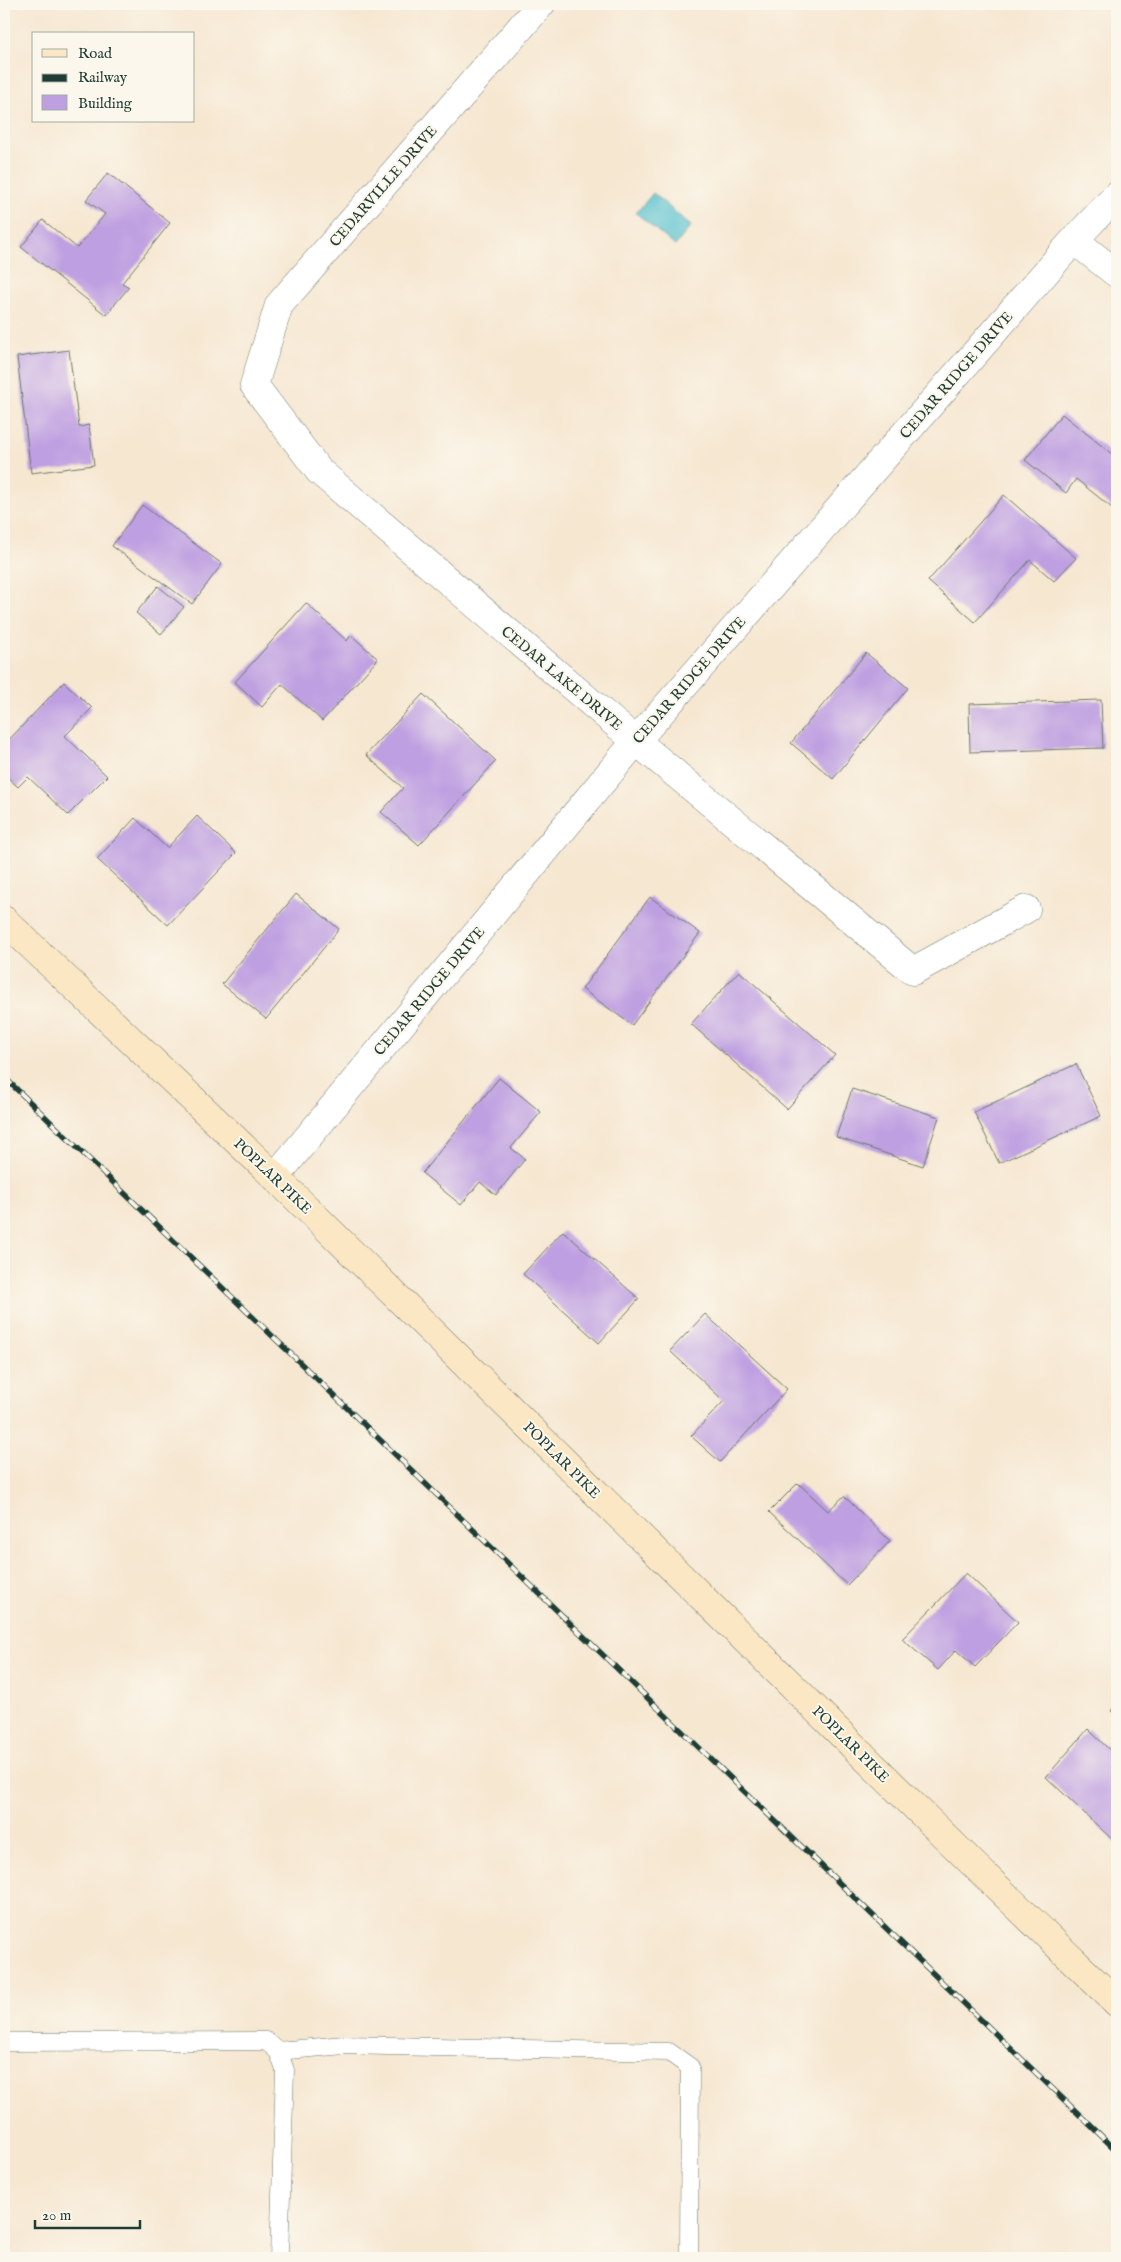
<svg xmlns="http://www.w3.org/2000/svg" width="1121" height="2262" viewBox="0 0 1121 2262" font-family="'IM FELL English',serif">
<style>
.water{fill:#54c0ce;stroke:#3a7e81}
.building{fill:#be9fe1}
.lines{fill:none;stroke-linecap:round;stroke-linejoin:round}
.lane-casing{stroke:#6a786b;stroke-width:19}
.street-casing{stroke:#6a786b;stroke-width:29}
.secondary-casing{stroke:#6a786b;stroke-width:29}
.lane{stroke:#fff;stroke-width:18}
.street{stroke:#fff;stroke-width:28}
.secondary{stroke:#fbe7c3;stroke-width:28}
.rail-casing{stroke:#1f3d34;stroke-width:5.5}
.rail{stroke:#fbf7ec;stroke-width:4;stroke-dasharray:11;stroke-linecap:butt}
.labels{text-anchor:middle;stroke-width:4;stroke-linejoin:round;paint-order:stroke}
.street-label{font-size:15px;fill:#1f3d34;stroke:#fbf7ec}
</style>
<rect width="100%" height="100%" fill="#fbf7ec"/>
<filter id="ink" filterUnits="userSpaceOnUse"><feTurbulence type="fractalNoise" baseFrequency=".02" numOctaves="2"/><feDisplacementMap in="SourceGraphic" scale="10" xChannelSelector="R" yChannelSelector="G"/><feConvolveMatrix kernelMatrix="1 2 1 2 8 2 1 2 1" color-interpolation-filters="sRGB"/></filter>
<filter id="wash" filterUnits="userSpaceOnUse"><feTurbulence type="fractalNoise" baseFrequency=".0096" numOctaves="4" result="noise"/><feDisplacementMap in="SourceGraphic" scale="20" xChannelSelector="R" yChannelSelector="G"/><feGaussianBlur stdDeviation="1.12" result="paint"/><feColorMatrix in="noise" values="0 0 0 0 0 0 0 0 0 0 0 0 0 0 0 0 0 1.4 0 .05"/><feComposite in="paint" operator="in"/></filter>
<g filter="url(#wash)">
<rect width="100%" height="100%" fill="#f6e7d1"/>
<path class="water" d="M653 193 691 226 675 246 636 213Z"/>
<g id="blocks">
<path class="building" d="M108 173 170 223 122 283 129 287 106 315 21 247 43 220 77 248 105 214 86 200Z
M69 350 79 427 89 425 94 465 31 473 17 357Z
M1062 414 1117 458V512L1076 479 1066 493 1025 460Z
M1004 495 1076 558 1054 581 1030 560 975 622 928 581Z
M142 505 222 564 192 604 112 546Z
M158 586 184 607 161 634 136 613Z
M306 603 347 641 351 635 378 659 322 721 282 684 262 707 235 682Z
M866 653 908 688 833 779 791 743Z
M64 682 92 708 65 736 107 776 68 815 28 777 18 787 4 774V745Z
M423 694 496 761 419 845 381 812 403 788 366 755Z
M1101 700 1103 748 970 752 969 704Z
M197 816 236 853 168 925 97 859 135 818 167 848Z
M296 894 339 929 266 1019 222 984Z
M650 897 700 933 632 1025 582 989Z
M739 971 835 1055 787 1109 691 1024Z
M1076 1064 1101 1116 999 1163 974 1112Z
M499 1078 541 1112 511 1148 525 1159 496 1195 480 1182 461 1205 422 1173Z
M852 1089 939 1117 923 1166 836 1137Z
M563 1231 639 1299 599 1343 523 1274Z
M705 1314 787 1389 720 1462 691 1436 724 1401 670 1351Z
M798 1483 828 1511 844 1496 890 1541 847 1585 769 1512Z
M966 1573 1018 1622 975 1667 956 1650 938 1670 902 1639Z
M1117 1702V1715L1111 1711Z
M1088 1729 1117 1757V1761L1112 1767 1117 1772V1844L1046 1777Z"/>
</g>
</g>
<g filter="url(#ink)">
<use href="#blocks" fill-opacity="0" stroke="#6a786b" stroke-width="1"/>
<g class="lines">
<g class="lane-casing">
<path id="lane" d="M4 2042 266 2041 278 2051 285 2070 279 2258
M278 2051 344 2045 669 2052 690 2067 689 2258"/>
</g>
<g class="street-casing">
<path id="street" d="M541 4 279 305 254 385 319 471 636 741 913 971 1026 909
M1074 240 1117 274
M275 1177 636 741 1074 240 1117 195"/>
</g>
<g class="secondary-casing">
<path id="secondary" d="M4 920 275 1177 967 1858 1117 2003"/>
</g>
<use href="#lane" class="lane"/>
<use href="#street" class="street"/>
<use href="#secondary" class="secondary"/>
<g class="rail-casing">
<path id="rail" d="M4 1077 1117 2151"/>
</g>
<use href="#rail" class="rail"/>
</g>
</g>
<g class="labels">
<g class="street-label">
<text transform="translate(383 186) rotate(-49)" y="5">CEDARVILLE DRIVE</text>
<text transform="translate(956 375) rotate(-49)" y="5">CEDAR RIDGE DRIVE</text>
<text transform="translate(562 678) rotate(40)" y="5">CEDAR LAKE DRIVE</text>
<text transform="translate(689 680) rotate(-49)" y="5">CEDAR RIDGE DRIVE</text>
<text transform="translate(429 991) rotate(-50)" y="5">CEDAR RIDGE DRIVE</text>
<text transform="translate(273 1176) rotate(44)" y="5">POPLAR PIKE</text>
<text transform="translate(562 1460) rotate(45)" y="5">POPLAR PIKE</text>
<text transform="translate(851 1744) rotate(45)" y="5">POPLAR PIKE</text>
</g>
</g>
<rect width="1121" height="2262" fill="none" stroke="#fbf7ec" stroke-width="20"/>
<rect x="32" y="32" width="162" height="90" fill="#fbf7ec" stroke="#a3ada2"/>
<rect x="42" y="49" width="25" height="8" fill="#fbe7c3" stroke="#a3ada2"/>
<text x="78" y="58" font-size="15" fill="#1f3d34">Road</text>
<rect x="42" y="74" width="25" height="8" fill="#1f3d34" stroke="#a3ada2"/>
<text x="78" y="82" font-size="15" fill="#1f3d34">Railway</text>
<rect x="42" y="95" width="25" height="15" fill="#be9fe1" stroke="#a3ada2"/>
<text x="78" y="108" font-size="15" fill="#1f3d34">Building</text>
<path d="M35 2220v8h105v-8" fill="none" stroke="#1f3d34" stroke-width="2.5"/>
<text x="42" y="2220" font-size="15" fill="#1f3d34" stroke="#fbf7ec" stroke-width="4" paint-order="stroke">20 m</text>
</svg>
